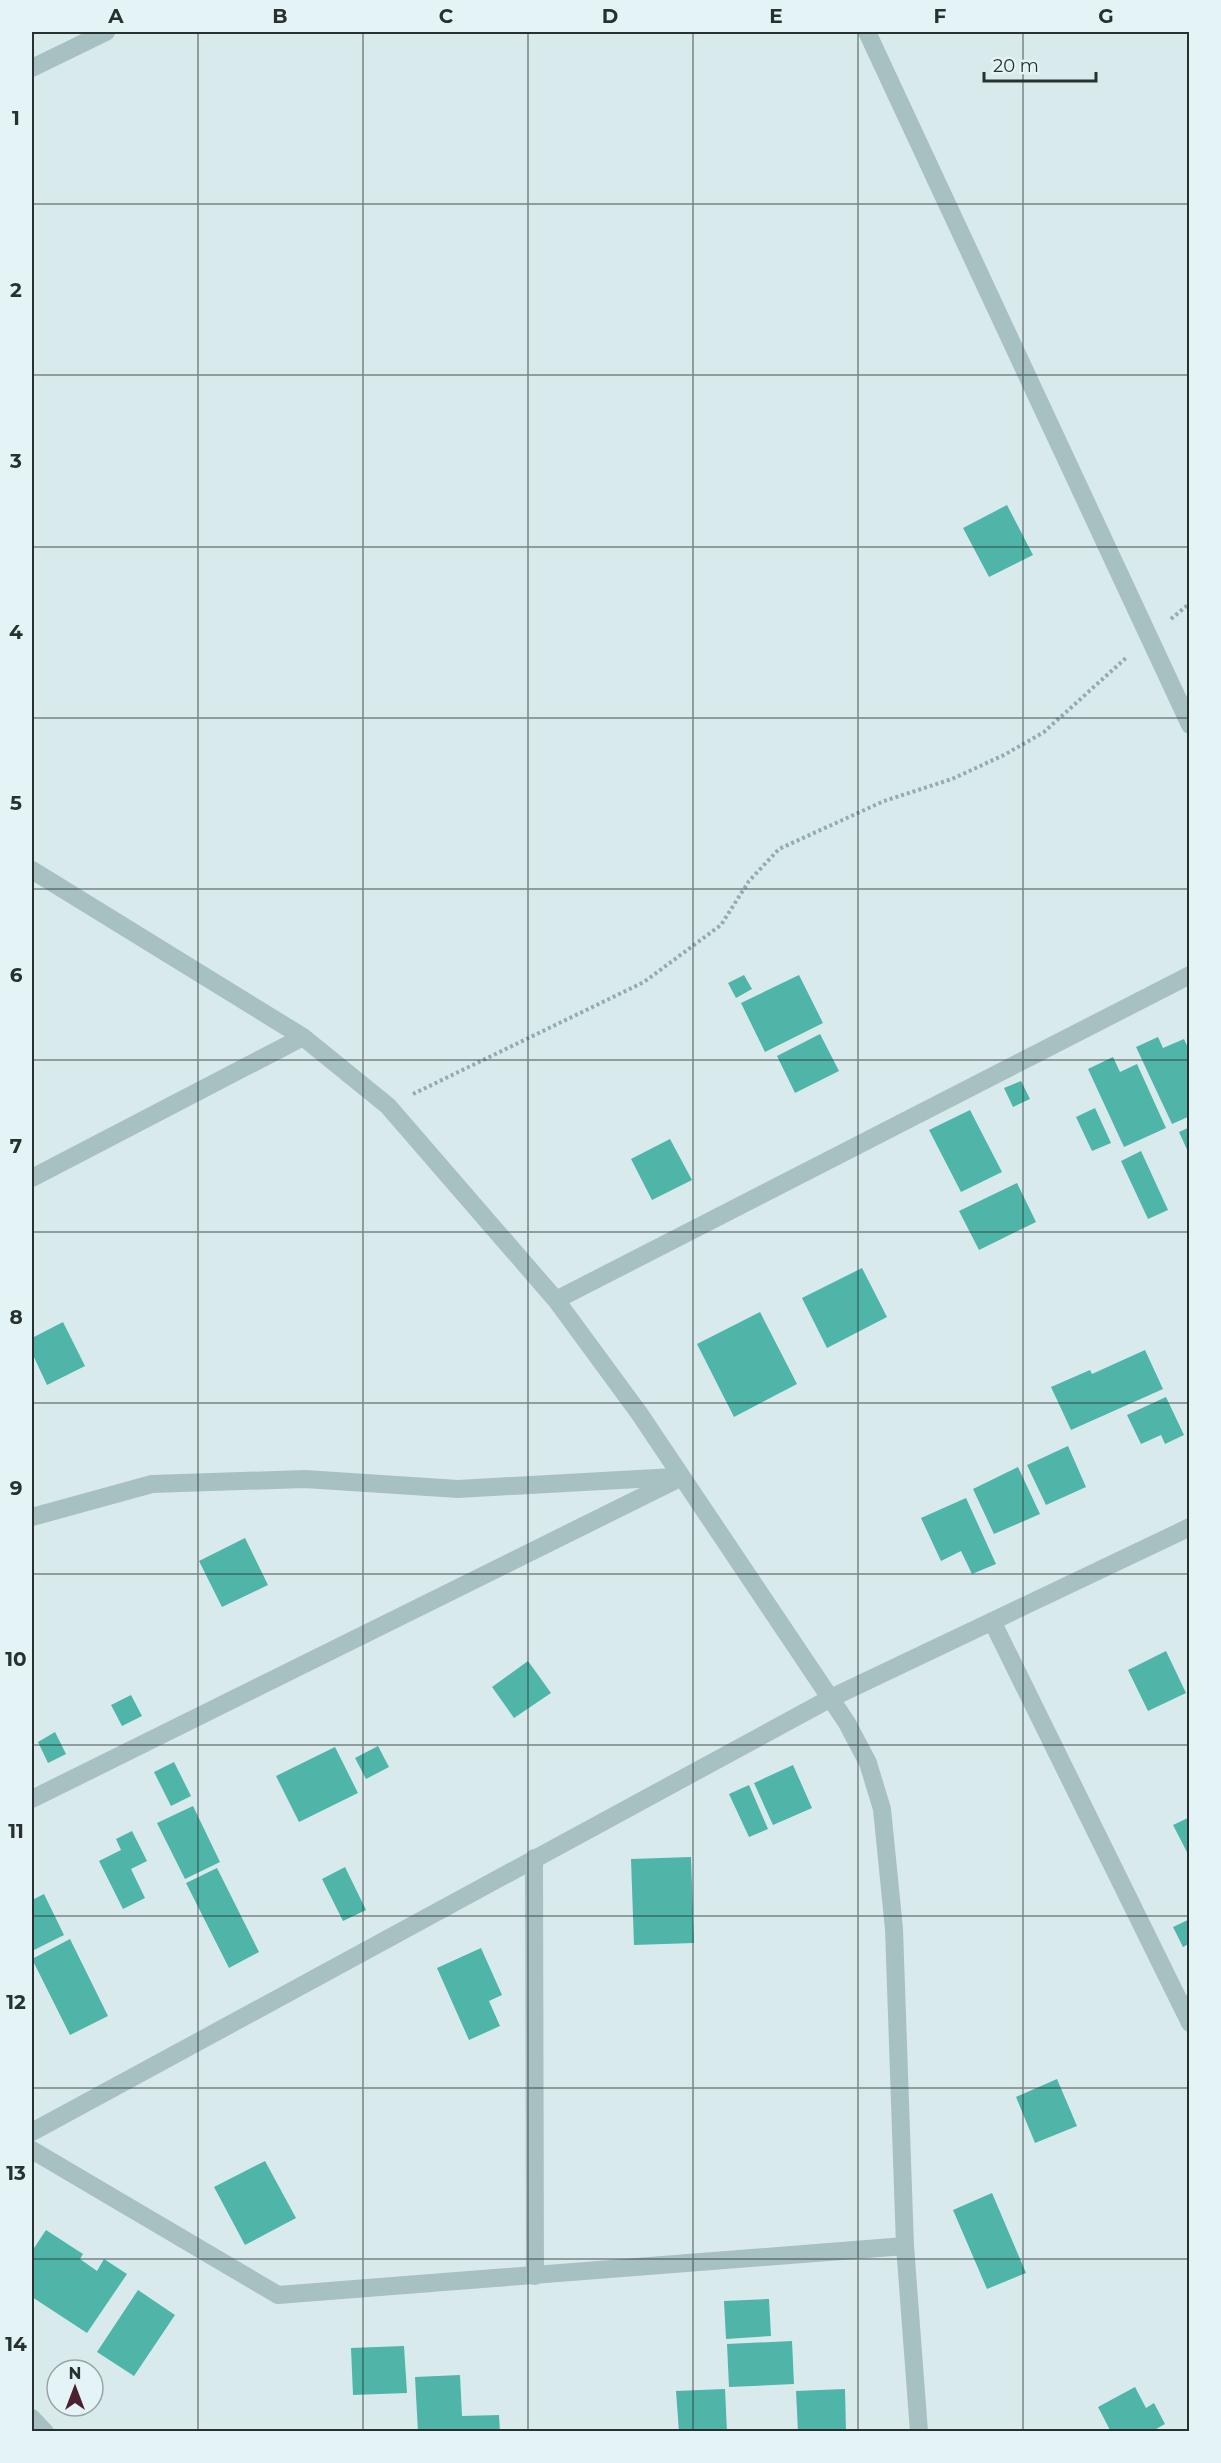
<svg xmlns="http://www.w3.org/2000/svg" width="1221" height="2463" viewBox="0 0 1221 2463" font-family="Montserrat,sans-serif">
<style>
.building{fill:#4eb5a8}
.lines{fill:none;stroke-linecap:round;stroke-linejoin:round}
.path{stroke:#91adaf;stroke-width:4;stroke-dasharray:3 3;stroke-linecap:butt}
.street{stroke:#a7c1c3;stroke-width:18}
.grid{fill:none;stroke:#263130;stroke-width:1.5;stroke-opacity:0.55}
.neatline{fill:none;stroke:#263130;stroke-width:2}
.grid-label{font-size:20px;text-anchor:middle;font-weight:bold;fill:#263130}
</style>
<rect width="100%" height="100%" fill="#d9eaed"/>
<path class="building" d="M1007 505 1033 555 989 577 963 528Z
M744 975 752 989 736 998 728 983Z
M799 975 823 1023 765 1052 741 1003Z
M820 1034 839 1071 795 1093 777 1056Z
M1158 1037 1163 1048 1184 1039 1190 1052V1116L1172 1124 1136 1047Z
M1113 1057 1120 1072 1137 1064 1166 1128 1124 1147 1088 1069Z
M1021 1081 1030 1099 1013 1107 1004 1088Z
M1095 1108 1111 1143 1092 1151 1076 1117Z
M970 1110 1002 1172 961 1192 929 1130Z
M1190 1127V1156L1179 1132Z
M670 1139 692 1180 652 1200 631 1159Z
M1141 1151 1168 1210 1148 1219 1121 1161Z
M1017 1183 1036 1222 979 1250 959 1211Z
M862 1268 887 1317 827 1348 802 1298Z
M760 1312 797 1384 734 1417 697 1344Z
M63 1322 85 1366 47 1385 32 1353V1338Z
M1145 1350 1163 1389 1071 1430 1051 1387 1090 1370 1092 1374Z
M1166 1397 1184 1435 1165 1444 1161 1435 1141 1444 1127 1415Z
M1068 1446 1086 1487 1046 1505 1027 1465Z
M1018 1467 1040 1514 994 1534 973 1489Z
M966 1498 996 1564 972 1574 961 1551 941 1561 921 1518Z
M245 1538 268 1585 222 1607 199 1561Z
M1166 1651 1186 1693 1148 1711 1128 1670Z
M528 1661 551 1693 514 1718 492 1687Z
M131 1695 142 1716 122 1726 111 1705Z
M55 1732 66 1754 48 1763 38 1742Z
M378 1746 389 1767 366 1779 355 1758Z
M335 1747 358 1793 299 1822 276 1776Z
M174 1762 191 1796 171 1806 154 1772Z
M793 1765 812 1808 773 1825 754 1783Z
M749 1785 768 1829 749 1837 729 1794Z
M193 1806 220 1862 185 1879 157 1823Z
M1190 1817V1858L1173 1825Z
M132 1831 147 1861 131 1869 145 1898 123 1909 99 1861 121 1850 116 1839Z
M691 1857 694 1943 634 1945 631 1859Z
M345 1867 366 1910 343 1921 322 1879Z
M217 1868 259 1952 229 1968 186 1883Z
M44 1894 64 1935 32 1951V1900Z
M1190 1919V1943L1183 1947 1173 1927Z
M70 1939 108 2016 70 2035 32 1959Z
M481 1948 502 1995 489 2001 500 2026 469 2040 437 1968Z
M1057 2079 1077 2126 1035 2143 1016 2097Z
M265 2161 296 2218 245 2245 214 2187Z
M992 2193 1026 2273 987 2289 953 2210Z
M46 2230 83 2254 80 2259 97 2271 104 2259 127 2274 87 2333 32 2297V2251Z
M138 2290 175 2315 134 2376 97 2352Z
M769 2299 771 2336 726 2339 724 2301Z
M792 2341 794 2384 729 2387 727 2344Z
M404 2346 407 2393 353 2395 351 2348Z
M460 2375 462 2416 499 2415 500 2432H418L415 2377Z
M1135 2387 1146 2408 1154 2403 1165 2424 1151 2432H1111L1098 2407Z
M725 2389 727 2432H679L676 2391Z
M845 2389 846 2432H798L796 2391Z"/>
<g class="lines">
<path class="path" d="M1171 619 1190 603
M413 1094 644 982 721 925 749 881 779 849 884 801 952 779 1004 755 1044 732 1127 657"/>
<path class="street" d="M867 32 1190 725
M32 68 106 32
M32 870 303 1037 388 1106 556 1300 639 1413 847 1723 868 1763 882 1809 894 1929 905 2246 919 2432
M32 1178 303 1037
M556 1300 1190 975
M32 1517 152 1484 305 1479 458 1489 674 1477
M992 1621 1190 2023
M32 1799 682 1477
M534 1858 535 2276
M32 2132 831 1698 1190 1527
M32 2150 278 2295 905 2246
M32 2418 45 2432"/>
</g>
<path class="grid" d="M198 32V2432M363 32V2432M528 32V2432M693 32V2432M858 32V2432M1023 32V2432M32 204H1190M32 375H1190M32 547H1190M32 718H1190M32 889H1190M32 1060H1190M32 1232H1190M32 1403H1190M32 1574H1190M32 1745H1190M32 1916H1190M32 2088H1190M32 2259H1190"/>
<rect width="1221" height="2463" fill="none" stroke="#e4f3f6" stroke-width="66"/>
<g transform="translate(75 2388)"><circle r="28" fill="#e4f3f6" stroke="#98a5a7" stroke-width="1.5"/>
<path d="M0-4.5L10 22L0 15L-10 22Z" fill="#4c212f"/>
<text y="-9" font-size="16" font-weight="bold" text-anchor="middle" fill="#263130">N</text>
</g>
<path d="M984 72v9h112v-9" fill="none" stroke="#263130" stroke-width="3"/>
<text x="993" y="72" font-size="18" fill="#263130" stroke="#e4f3f6" stroke-width="4.5" paint-order="stroke">20 m</text>
<rect x="33" y="33" width="1155" height="2397" class="neatline"/>
<g class="grid-label">
<text x="116" y="23">A</text>
<text x="280" y="23">B</text>
<text x="446" y="23">C</text>
<text x="610" y="23">D</text>
<text x="776" y="23">E</text>
<text x="940" y="23">F</text>
<text x="1106" y="23">G</text>
<text x="16" y="125">1</text>
<text x="16" y="297">2</text>
<text x="16" y="468">3</text>
<text x="16" y="639">4</text>
<text x="16" y="810">5</text>
<text x="16" y="982">6</text>
<text x="16" y="1153">7</text>
<text x="16" y="1324">8</text>
<text x="16" y="1495">9</text>
<text x="16" y="1666">10</text>
<text x="16" y="1838">11</text>
<text x="16" y="2009">12</text>
<text x="16" y="2180">13</text>
<text x="16" y="2351">14</text>
</g>
</svg>
